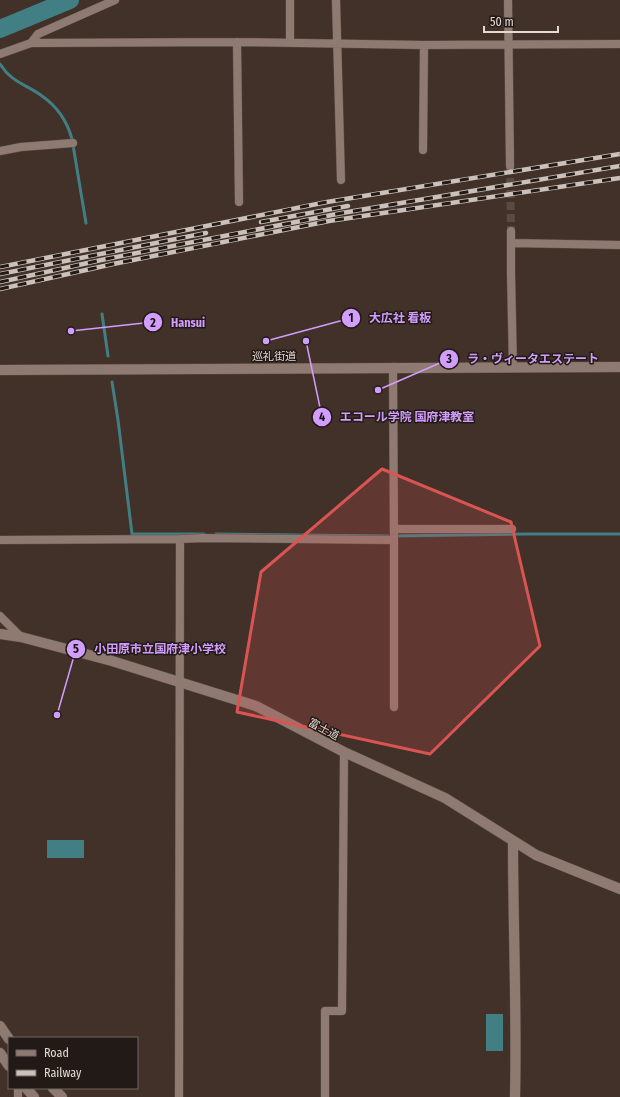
<svg xmlns="http://www.w3.org/2000/svg" width="620" height="1097" viewBox="0 0 620 1097" font-family="'Fira Sans Condensed','Noto Sans JP',sans-serif">
<style>
.water{fill:#427f85}
.lines{fill:none;stroke-linecap:round;stroke-linejoin:round}
.stream{stroke:#427f85;stroke-width:3}
.river{stroke:#427f85;stroke-width:18}
.minor-tunnel{stroke:#594a42;stroke-width:8;stroke-dasharray:8 4;stroke-linecap:butt}
.minor-casing{stroke:#5d4e47;stroke-width:9}
.tertiary-casing{stroke:#5d4e47;stroke-width:11}
.secondary-casing{stroke:#5d4e47;stroke-width:11}
.minor{stroke:#8e7a70;stroke-width:8}
.tertiary{stroke:#8e7a70;stroke-width:10}
.secondary{stroke:#8e7a70;stroke-width:10}
.rail-casing{stroke:#ccc1ba;stroke-width:4.5}
.rail{stroke:#221a16;stroke-width:3;stroke-dasharray:9;stroke-linecap:butt}
.marked{fill:#da5453;fill-opacity:0.2;stroke:#da5453;stroke-width:3;stroke-linejoin:round}
.labels{text-anchor:middle;stroke-width:3;stroke-linejoin:round;paint-order:stroke}
.street-label{font-size:11px;fill:#e4d9d3;stroke:#221a16}
.leader{fill:none;stroke:#d29dfd;stroke-width:1.5}
.callout-dot{fill:#d29dfd;stroke:#221a16;stroke-width:1.5}
.mark-label{font-size:12px;text-anchor:middle;font-weight:bold;fill:#111}
.callout-label{font-size:12px;text-anchor:middle;font-weight:bold;fill:#d29dfd;stroke:#221a16;stroke-width:3;stroke-linejoin:round;paint-order:stroke}
</style>
<rect width="100%" height="100%" fill="#413128"/>
<path class="water" d="M47 840H84V858H47Z
M486 1014H503V1051H486Z"/>
<g class="lines">
<path class="stream" d="M0 64C12 83 26 84 42 96 58 107 67 121 72 139L86 223
M102 314 108 356
M112 382 118 420 132 534H204
M216 534 388 536
M394 536 525 534H620"/>
<path class="river" d="M0 29 70 0"/>
<path class="minor-tunnel" d="M510 166 511 231"/>
<g class="minor-casing">
<path id="minor" d="M336 0 341 180
M508 0 510 166
M237 42 239 202
M31 43 38 34 115 0
M290 43V0
M0 54 31 43 237 42 424 45 620 44
M423 150 424 45
M0 151 21 147 73 143
M511 231V274L513 368
M511 243 620 245
M393 367 394 540
M394 529H512
M180 539 203 538 394 540V707
M0 540 180 539 179 1097
M0 616 21 637
M18 1097V1088
M325 1097V1011H342L344 752"/>
</g>
<g class="tertiary-casing">
<path id="tertiary" d="M0 370 620 367
M0 634 21 637 112 661 256 706 344 752 445 798 536 855 620 889
M513 841C513 927 517 1012 515 1097"/>
</g>
<g class="secondary-casing">
<path id="secondary" d="M0 1026 9 1039
M0 1053 9 1066
M26 1088 34 1097
M53 1088 62 1097"/>
</g>
<use href="#minor" class="minor"/>
<use href="#tertiary" class="tertiary"/>
<use href="#secondary" class="secondary"/>
<g class="rail-casing">
<path id="rail" d="M261 222 348 206
M0 267 327 202 620 154
M0 274 206 233
M0 282 106 259 342 213 620 166
M0 289 113 264 329 221 620 178"/>
</g>
<use href="#rail" class="rail"/>
</g>
<path class="marked" d="M382 469 511 522 540 646 430 754 237 712 261 572Z"/>
<g class="labels">
<g class="street-label">
<text x="274" y="360">巡礼街道</text>
<text transform="translate(324 729) rotate(28)" y="4">富士道</text>
</g>
</g>
<path class="leader" d="M266 341L351 318M71 331L153 322M378 390L449 359M306 341L322 417M57 715L76 649"/>
<g class="callout-dot">
<circle cx="266" cy="341" r="4"/>
<circle cx="71" cy="331" r="4"/>
<circle cx="378" cy="390" r="4"/>
<circle cx="306" cy="341" r="4"/>
<circle cx="57" cy="715" r="4"/>
<circle cx="351" cy="318" r="10"/>
<circle cx="153" cy="322" r="10"/>
<circle cx="449" cy="359" r="10"/>
<circle cx="322" cy="417" r="10"/>
<circle cx="76" cy="649" r="10"/>
</g>
<g class="mark-label">
<text x="351" y="322">1</text>
<text x="153" y="327">2</text>
<text x="449" y="363">3</text>
<text x="322" y="421">4</text>
<text x="76" y="653">5</text>
</g>
<g class="callout-label">
<text x="400" y="322">大広社 看板</text>
<text x="188" y="327">Hansui</text>
<text x="533" y="363">ラ・ヴィータエステート</text>
<text x="407" y="421">エコール学院 国府津教室</text>
<text x="160" y="653">小田原市立国府津小学校</text>
</g>
<rect x="8" y="1037" width="130" height="52" fill="#221a16" stroke="#706662"/>
<rect x="16" y="1050" width="20" height="6" fill="#8e7a70" stroke="#706662"/>
<text x="44" y="1057" font-size="12" fill="#e4d9d3">Road</text>
<rect x="16" y="1070" width="20" height="6" fill="#ccc1ba" stroke="#706662"/>
<text x="44" y="1077" font-size="12" fill="#e4d9d3">Railway</text>
<path d="M484 26v6h74v-6" fill="none" stroke="#e4d9d3" stroke-width="2"/>
<text x="490" y="26" font-size="12" fill="#e4d9d3" stroke="#221a16" stroke-width="3" paint-order="stroke">50 m</text>
</svg>
